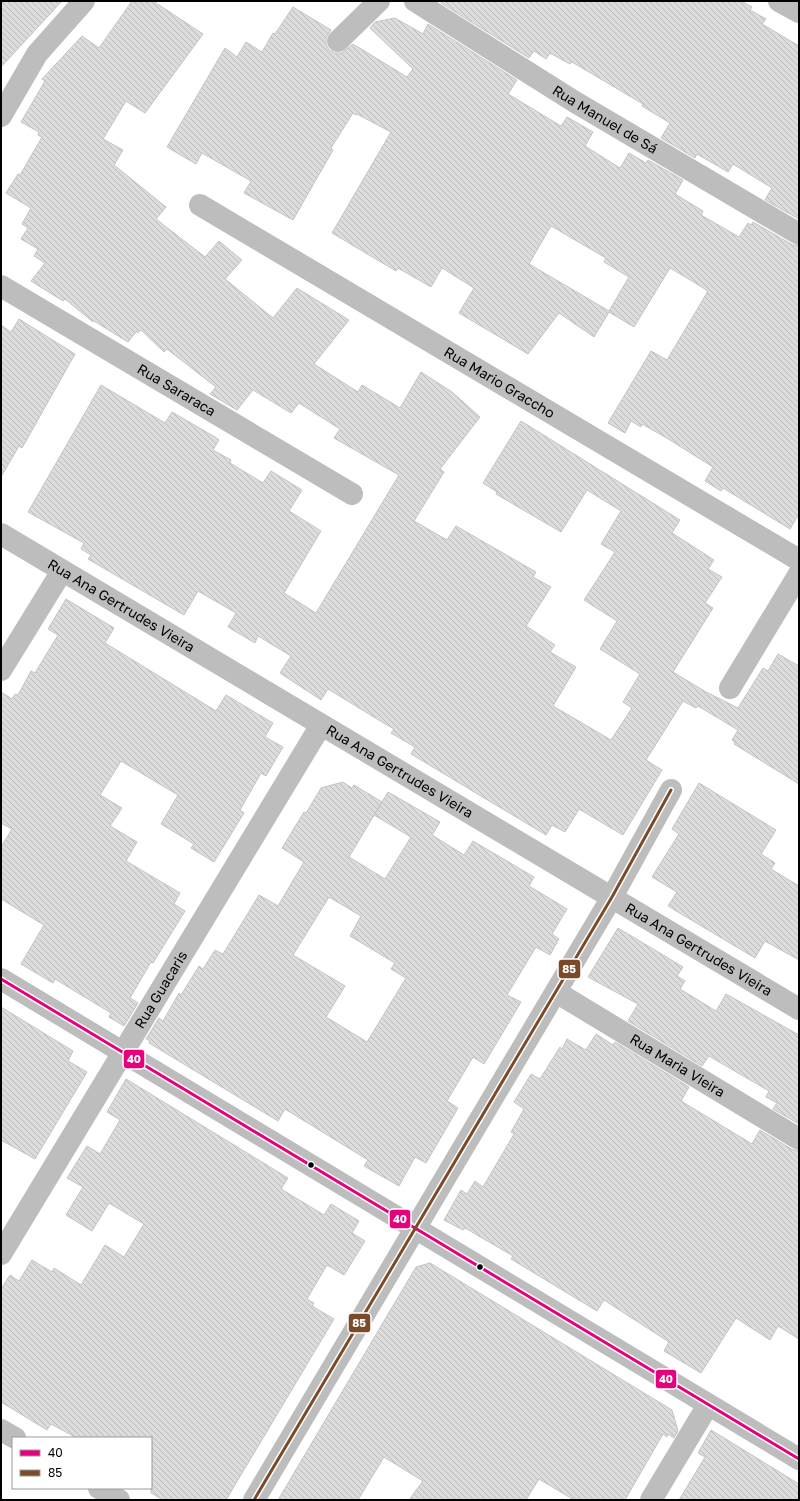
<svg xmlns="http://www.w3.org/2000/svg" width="800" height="1501" viewBox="0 0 800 1501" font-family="'Golos Text',sans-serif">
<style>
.building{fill:url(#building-back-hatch);stroke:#c4c4c4;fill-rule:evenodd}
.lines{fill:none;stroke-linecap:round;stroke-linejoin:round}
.street{stroke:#bdbdbd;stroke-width:22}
.bus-1-casing{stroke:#fff;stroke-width:6}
.bus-2-casing{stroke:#fff;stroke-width:6}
.bus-1{stroke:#e5007d;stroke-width:3}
.bus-2{stroke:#7a4b2a;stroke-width:3}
.bus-dot{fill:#000;stroke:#fff;stroke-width:1.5}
.labels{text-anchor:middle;stroke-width:3;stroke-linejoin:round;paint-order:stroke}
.street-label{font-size:14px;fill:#000;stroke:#fff}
.line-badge{stroke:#fff;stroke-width:1.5}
.badge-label{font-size:11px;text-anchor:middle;font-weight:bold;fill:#fff}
</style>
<defs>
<pattern id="building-back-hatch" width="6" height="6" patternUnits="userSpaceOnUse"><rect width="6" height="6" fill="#dcdcdc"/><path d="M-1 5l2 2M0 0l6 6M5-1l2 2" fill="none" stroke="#bbb"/></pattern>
</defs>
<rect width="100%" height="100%" fill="#fff"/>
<path class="building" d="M1 1H62L1 67Z
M132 1H153L203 34 145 113 126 101 103 139 123 150 114 165 166 207 156 219 205 257 219 241 242 260 225 279 273 318 297 288 349 320 314 364 358 392 362 385 400 408 421 372 452 392 480 417 440 469 444 472 414 521 447 540 456 526 536 572 533 577 551 587 526 626 555 645 550 652 576 667 553 706 611 740 632 708 623 702 640 674 600 649 617 621 584 600 615 552 601 544 621 511 587 490 561 532 496 494 497 492 483 483 521 421 680 520 672 533 714 560 708 569 722 577 705 603 713 608 673 672 706 692 738 708 763 668 768 671 778 654 799 666V784L734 744 735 742 732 740 738 730 698 706 696 708 683 701 646 760 662 770 623 835 579 809 565 832 552 825 546 835 411 754 415 747 391 733 394 729 382 722 328 689 321 700 280 673 291 656 258 636 255 643 228 627 236 613 198 591 184 615 88 559 91 555 81 549 84 543 28 512 101 385 165 423 172 412 215 437 219 440 213 450 231 460 230 463 263 483 271 471 302 490 289 511 321 531 284 593 316 613 399 475 334 438 340 429 299 403 291 413 253 390 237 410 210 394 216 387 167 349 164 352 141 330 138 333 137 331 128 342 94 321 93 322 65 299 63 301 31 281 45 263 34 256 38 249 21 239 28 228 22 224 31 208 6 193 18 174 20 175 42 137 38 135 39 132 21 122 45 81 42 79 82 36 99 48Z
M442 1H741L752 7 750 10 766 19 762 24 799 46V219L765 200 772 188 733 164 728 172 697 154 695 158 661 138 670 123 642 106 643 104 572 62 570 64 550 53 546 59 534 51 529 58 441 3Z
M293 7 331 30 326 38V44L329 50 335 53H341L353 44 407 77 413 69 370 28 375 22 395 18 423 34 428 24 517 80 508 94 561 126 567 117 593 132 585 146 620 168 629 153 646 163 648 160 683 180 675 194 703 211 701 215 739 237 748 223 751 225 753 222 793 245 799 246V514L790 529 723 488 721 491 705 481 713 467 665 437 642 424 641 427 631 421 625 433 608 423 651 351 667 360 708 291 692 281 670 268 634 327 609 312 594 337 559 313 528 354 459 313 474 288 442 268 431 287 398 268 396 271 332 233 391 132 357 114 356 115 353 113 331 148 333 150 293 220 244 193 251 181 202 153 196 164 167 147 225 48 237 57 246 42 262 52 273 33 275 34ZM551 226 606 258 604 262 629 277 609 311 529 264Z
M19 319 75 354 22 448 19 446 1 477V325L11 332Z
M66 599 114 628 105 643 216 711 226 695 273 723 265 737 283 747 266 776 261 773 240 810 244 813 214 862 191 848 194 844 161 824 178 795 121 761 100 795 122 808 110 826 137 842 126 861 180 893 174 904 185 911 153 963 151 962 130 998 138 1003 124 1026 109 1017 111 1013 55 979 53 983 21 964 44 925 1 899V847L12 829 1 823V692L12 699 15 694 18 695 31 671 35 673 58 635 48 629Z
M343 782 352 788 354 785 382 802 349 857 385 879 411 837 374 815 388 792 440 822 432 835 464 855 473 841 534 877 529 886 567 909 552 934 559 939 550 955 536 947 507 995 521 1002 484 1064 473 1057 447 1101 458 1108 426 1163 415 1157 399 1186 364 1166 368 1160 285 1109 278 1121 149 1043 150 1041 146 1039 159 1018 163 1021 179 993 181 995 199 966 203 969 215 950 223 954 259 895 278 906 304 862 282 848 304 812 306 813 321 788ZM329 897 361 916 350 936 395 963 391 969 406 978 367 1042 326 1017 345 986 293 955Z
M699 783 776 830 761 854 775 863 771 869 799 886V960L765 941 755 958 668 906 677 892 652 877 679 834 672 829Z
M618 928 683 967 677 976 685 981 680 989 716 1011 726 994 799 1035V1124L773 1109 777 1103 766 1097 769 1091 709 1056 702 1066 628 1021 638 1004 588 977Z
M1 1007 73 1051 68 1061 87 1072 35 1159 1 1140Z
M596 1034 613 1045 615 1042 689 1087 681 1101 752 1144 760 1130 793 1150 799 1151V1339L778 1326 770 1340 736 1318 701 1373 664 1351 669 1342 604 1300 597 1311 511 1259 513 1256 465 1228 463 1230 444 1220 461 1190 467 1194 475 1181 483 1187 514 1134 511 1132 524 1109 514 1102 531 1074 540 1079 560 1047 562 1049 567 1039 586 1050Z
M126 1079 288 1178 281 1189 324 1215 331 1204 359 1221 352 1233 365 1241 344 1275 327 1265 307 1299 314 1303 312 1306 334 1319 226 1500H163L151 1493V1438H77L51 1424 47 1430 1 1402V1289L10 1275 19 1281 32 1260 52 1272 54 1268 81 1285 105 1245 124 1257 144 1224 109 1203 92 1231 66 1215 83 1187 67 1178 87 1146 100 1154 120 1120 107 1112Z
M430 1263 672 1410 678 1431 674 1438 668 1434 667 1437 663 1434 625 1500H574L539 1479 526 1500H409L423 1481 384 1457 358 1500H278L416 1267Z
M711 1430 799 1484V1500H679L705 1457 698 1453Z"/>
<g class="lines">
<g class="street">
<path id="s1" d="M415 1 575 102 799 234"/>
<path d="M779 1 799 12"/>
<path d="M338 41 379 1"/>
<path d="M1 116 37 54 84 1"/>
<path id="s2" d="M200 205 799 560"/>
<path id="s3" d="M1 286 352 494"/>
<path id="s4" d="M1 534 799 1009"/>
<path d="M1 670 62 571"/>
<path d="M730 688 799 574"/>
<path d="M1 979 799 1459"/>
<path id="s5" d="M556 992 799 1139"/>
<path id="s6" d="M1 1254 321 725"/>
<path d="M1 1430 15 1438"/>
<path d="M99 1488 119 1500"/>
<path d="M254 1500 612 897 671 790"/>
<path d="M651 1500 708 1405"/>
</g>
<g class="bus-1-casing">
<path id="bus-1" d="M1 979 799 1459"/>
</g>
<g class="bus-2-casing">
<path id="bus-2" d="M254 1500 612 897 671 790"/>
</g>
<use href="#bus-1" class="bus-1"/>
<use href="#bus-2" class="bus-2"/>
</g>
<g class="bus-dot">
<circle cx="311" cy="1165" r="3.5"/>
<circle cx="480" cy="1267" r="3.5"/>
</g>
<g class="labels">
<g class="street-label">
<text dy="5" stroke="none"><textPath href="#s1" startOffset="224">Rua Manuel de Sá</textPath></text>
<text dy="5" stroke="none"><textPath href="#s2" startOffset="348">Rua Mario Graccho</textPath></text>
<text dy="5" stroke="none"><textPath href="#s3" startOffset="204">Rua Sararaca</textPath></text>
<text dy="5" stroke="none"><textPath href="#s4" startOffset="140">Rua Ana Gertrudes Vieira</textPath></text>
<text dy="5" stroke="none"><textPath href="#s4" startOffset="464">Rua Ana Gertrudes Vieira</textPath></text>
<text dy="5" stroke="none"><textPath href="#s4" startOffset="812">Rua Ana Gertrudes Vieira</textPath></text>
<text dy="5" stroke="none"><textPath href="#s6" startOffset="309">Rua Guacaris</textPath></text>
<text dy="5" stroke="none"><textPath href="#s5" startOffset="142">Rua Maria Vieira</textPath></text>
</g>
</g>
<g class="line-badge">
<rect x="558" y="959" width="23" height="20" rx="4" fill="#7a4b2a"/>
<rect x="123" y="1049" width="22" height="20" rx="4" fill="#e5007d"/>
<rect x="389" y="1209" width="22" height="20" rx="4" fill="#e5007d"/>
<rect x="348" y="1313" width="23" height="20" rx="4" fill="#7a4b2a"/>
<rect x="655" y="1369" width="22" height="20" rx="4" fill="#e5007d"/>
</g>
<g class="badge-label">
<text x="569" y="973">85</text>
<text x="134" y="1063">40</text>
<text x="400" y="1223">40</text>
<text x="359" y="1327">85</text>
<text x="666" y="1383">40</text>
</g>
<rect width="800" height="1501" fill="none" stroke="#000000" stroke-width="4"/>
<rect x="12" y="1437" width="140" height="52" fill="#ffffff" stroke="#999999"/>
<rect x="20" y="1450" width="20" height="6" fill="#e5007d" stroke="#999999"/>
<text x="48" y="1457" font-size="12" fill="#000000">40</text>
<rect x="20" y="1470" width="20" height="6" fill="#7a4b2a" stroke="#999999"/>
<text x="48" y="1477" font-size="12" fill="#000000">85</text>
</svg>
